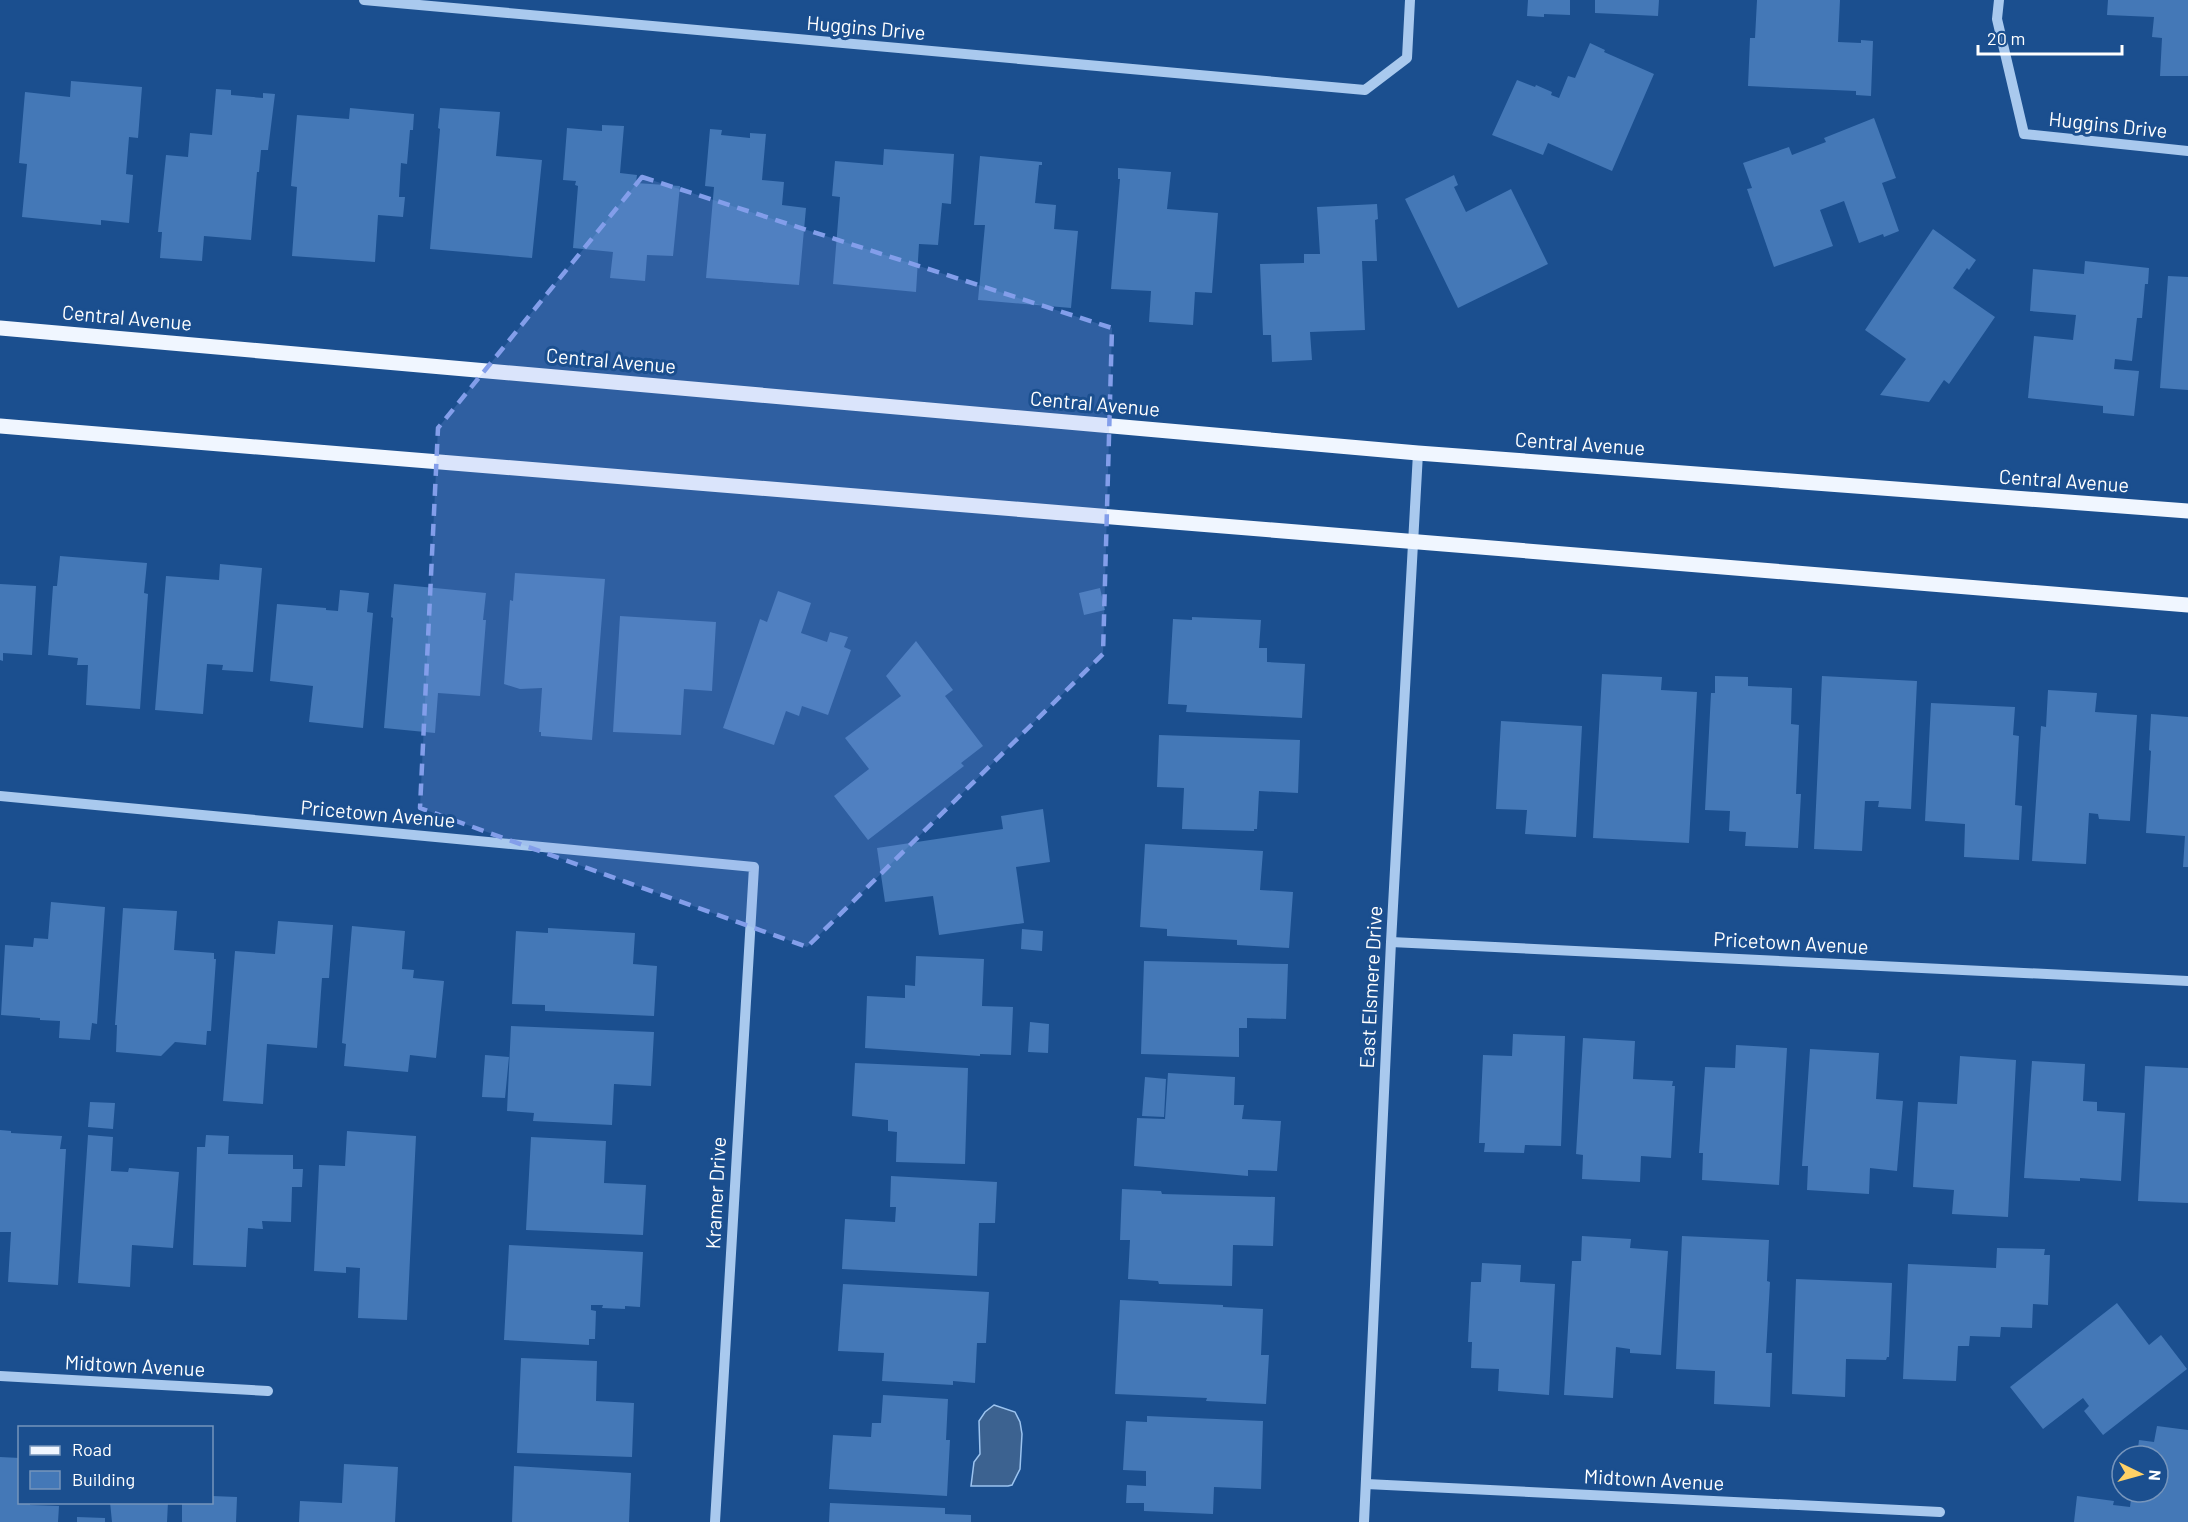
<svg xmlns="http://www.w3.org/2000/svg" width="2188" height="1522" viewBox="0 0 2188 1522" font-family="Barlow,sans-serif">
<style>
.water{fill:#3c6290;stroke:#9cc4f0;stroke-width:1.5}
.building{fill:#4478b7}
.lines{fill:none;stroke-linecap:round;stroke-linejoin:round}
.minor{stroke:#a9c9ee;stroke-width:10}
.major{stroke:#f0f6ff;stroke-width:15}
.marked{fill:#839eea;fill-opacity:0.2;stroke:#839eea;stroke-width:4.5;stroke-dasharray:12 8;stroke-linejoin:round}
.labels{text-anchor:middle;stroke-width:6;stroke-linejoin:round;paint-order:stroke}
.street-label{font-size:20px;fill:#fff;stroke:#1b4f8f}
</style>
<rect width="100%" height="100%" fill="#1b4f8f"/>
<path class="water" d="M994 1405 1015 1412 1020 1422 1022 1434 1020 1469 1012 1485 1008 1486H971L974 1462 980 1454 979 1421 985 1412Z"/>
<path class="building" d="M1528 0H1570V15L1544 14V17L1527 16Z
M1595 0H1659L1658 16 1595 13Z
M1757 0H1840L1838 42 1861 43V40L1873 41 1871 96 1856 95V91L1748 86 1750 38H1755Z
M2108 0H2188V76H2160L2162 38 2152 37 2154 17 2107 15Z
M1590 43 1605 50 1604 52 1654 74 1612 171 1548 143 1543 155 1492 135 1517 80 1535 87 1536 85 1552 92 1551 95 1559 98 1568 76 1575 78Z
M71 81 142 87 138 138 129 137 126 174 133 175 129 223 101 220V225L22 217 27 164 19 163 25 92 70 97Z
M216 89 231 90V95L263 98V93L275 94 268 150H261L259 172H257L251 240 204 236 202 261 160 258 162 232H158L166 155 188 157 190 133 212 135Z
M350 108 414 114 413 130H410L407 164 401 163 399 197H405L403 217 378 215 375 262 292 256 297 187 291 186 297 115 349 119Z
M440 108 500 112 496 156 542 160 532 258 430 249 440 129 438 128Z
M1874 118 1896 178 1882 183 1899 231 1884 237 1883 234 1859 243 1844 201 1820 210 1833 246 1774 267 1747 189 1752 188 1743 163 1789 147 1792 155 1826 142 1824 138Z
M602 125 624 126 620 173 637 175 636 183 680 186 673 256 647 255 645 281 610 278 613 252 573 248 578 186 575 185 576 181 563 180 567 128 602 131Z
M710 129 722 130 721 135 750 138V133L766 134 762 180 784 182 782 205 806 208 799 285 706 278 714 187 705 186Z
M884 149 954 154 951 204 942 203 938 245 919 244 916 292 833 284 840 197 832 196 835 161 883 165Z
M980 156 1042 162V165H1039L1035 203 1056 205 1054 229 1078 231 1071 308 978 300 985 225H974Z
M1118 168 1171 172 1167 209 1218 213 1212 293 1195 292 1193 325 1149 322 1151 291 1111 289 1120 179H1118Z
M1454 175 1458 185 1454 187 1466 212 1511 189 1548 264 1458 308 1405 199Z
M1377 204 1378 219 1375 220 1377 261H1362L1365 330 1310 332 1312 360 1272 362 1271 335H1263L1260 264 1304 263V254H1320L1317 207Z
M1933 229 1976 260 1969 270 1967 268 1953 288 1995 317 1949 384 1944 380 1929 402 1880 395 1906 359 1865 330Z
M2085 261 2149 268 2148 284H2145L2142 318H2137L2132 361 2115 359 2114 369 2139 371 2134 416 2103 413V406L2028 398 2034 336 2073 340 2076 315 2030 311 2033 269 2084 274Z
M2168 276 2188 277V390L2160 388Z
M60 556 147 563 144 593 148 594 140 709 86 705 88 665H77L78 658 48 655 53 586H57Z
M220 564 262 568 253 672 222 670 223 665 207 664 203 714 155 710 166 576 219 580Z
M515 573 605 579 592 740 541 736V732H539L542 688 520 689 504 684 510 600 513 601Z
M0 584 36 586 32 655 3 653V661L0 660Z
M394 584 486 593 483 620H486L480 696 438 693 435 733 384 728 393 618 391 617Z
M1100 588 1105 610 1084 615 1079 593Z
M340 590 369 593 367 612 373 613 363 728 309 722 313 686 270 681 277 604 326 608V610L338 611Z
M778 591 811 603 801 633 827 642 830 632 848 637 844 647 851 650 828 715 802 706 799 716 786 711 774 745 723 728 760 619 767 622Z
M620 616 716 622 712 691 684 689 681 735 613 732Z
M1192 617 1261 620 1259 648H1267V662L1305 664 1302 718 1186 712 1187 705 1168 704 1173 619 1192 620Z
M916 641 953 690 945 696 983 746 961 763 964 766 868 840 834 796 869 769 845 738 901 696 886 676Z
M1602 674 1662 677 1661 690 1697 692 1689 843 1593 838Z
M1715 676 1748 677V686L1792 688 1791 724 1799 725 1796 794H1801L1798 848 1745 846 1746 832 1729 831 1730 811 1705 810 1711 693H1715Z
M1822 676 1917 681 1911 809 1878 807 1879 801H1865L1862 851 1814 849Z
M2048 690 2097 693 2095 712 2137 715 2130 821 2099 819 2098 814 2089 813 2086 864 2032 861 2041 726 2046 727Z
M1931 703 2015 707 2013 735 2019 736 2015 805 2022 806 2019 860 1964 857 1965 824 1925 821Z
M2151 714 2188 717V867H2183L2185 836 2146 833 2151 751 2149 750Z
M1501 721 1582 726 1576 837 1525 834 1527 810 1496 809Z
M1159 735 1300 740 1298 793 1259 791 1257 829H1254V831L1182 829 1184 788 1157 787Z
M1043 809 1050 862 1016 867 1024 923 939 935 933 896 885 902 877 848 1003 829 1001 816Z
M1145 844 1263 851 1260 890 1293 892 1289 948 1237 945V940L1167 936V929L1140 927Z
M51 902 105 907 97 1024 92 1023 90 1040 59 1038 60 1021 40 1020V1018L1 1015 5 945 33 947 34 938 48 939Z
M123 908 177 911 174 950 214 953V959H216L211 1031H207L206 1045 175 1042 161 1056 116 1052 117 1025H115Z
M278 921 333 925 329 978H322L317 1048 267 1044 263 1104 223 1101 235 951 275 954Z
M352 926 405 931 402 969 414 970 413 978 444 981 436 1058 410 1055 408 1072 344 1066 346 1044 342 1043Z
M548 928 635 933 633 964 657 966 654 1016 545 1011V1005L512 1004 516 931 548 933Z
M1022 929 1043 931 1042 951 1021 949Z
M916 956 984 959 982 1006 1013 1007 1011 1055 980 1054V1056L865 1048 867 996 905 998V985L915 986Z
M1144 961 1288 964 1286 1019 1247 1018V1028H1239V1057L1141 1054Z
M1030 1022 1049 1024 1048 1053 1028 1052Z
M511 1026 654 1032 651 1086 614 1084 612 1125 533 1121 534 1113 507 1111Z
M1513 1034 1565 1036 1561 1146 1525 1145 1524 1153 1484 1152 1485 1143H1479L1483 1055 1512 1056Z
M1583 1038 1635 1041 1633 1079 1673 1081 1672 1086H1675L1671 1158 1641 1156 1640 1182 1582 1179 1583 1155 1576 1154Z
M1736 1045 1787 1048 1779 1185 1702 1180 1703 1153H1699L1705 1067 1735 1068Z
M1810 1049 1879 1053 1876 1099 1903 1101 1897 1171 1870 1168 1869 1194 1807 1190 1808 1166H1802Z
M485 1055 509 1057 505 1098 482 1097Z
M1960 1056 2016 1060 2008 1217 1952 1214 1954 1190 1913 1187 1918 1102 1957 1104Z
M2032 1061 2085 1064 2083 1101 2097 1102V1111L2125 1113 2121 1181 2080 1178V1181L2024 1178Z
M855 1063 968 1068 965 1164 896 1162 897 1132 888 1131V1120L852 1116Z
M2145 1066 2188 1068V1203L2138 1201Z
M1168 1073 1235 1077 1234 1105H1244L1242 1119 1281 1121 1277 1171 1248 1170V1176L1134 1166 1137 1118 1165 1119Z
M1145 1077 1166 1079 1164 1117 1142 1116Z
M90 1102 115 1103 113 1129 88 1127Z
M0 1130 11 1131V1133L62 1136 60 1149H66L58 1285 8 1282 11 1232H0Z
M347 1131 416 1136 407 1320 358 1318 360 1268 346 1267V1273L314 1271 319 1165 345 1166Z
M88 1135 113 1137 111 1171 128 1172 129 1168 179 1172 173 1248 132 1245 130 1287 78 1283Z
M206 1135 229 1136 228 1154 293 1155V1169H303L302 1187H292L291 1222 262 1221 263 1229 248 1228 246 1267 193 1265 197 1147H205Z
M531 1137 606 1141 604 1183 646 1185 643 1235 526 1230Z
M891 1176 997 1182 995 1223H979L977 1276 842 1269 845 1219 895 1222 896 1207H890Z
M1122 1189 1161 1191 1162 1194 1275 1197 1273 1246 1233 1245 1232 1286 1159 1284 1158 1281 1128 1279 1130 1240H1120Z
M1582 1236 1631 1239 1630 1248 1668 1251 1661 1355 1630 1353V1349L1616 1347 1613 1398 1564 1395 1572 1261H1581Z
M1682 1236 1769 1240 1767 1281 1770 1282 1766 1353H1772L1770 1407 1714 1404 1715 1371 1676 1369Z
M509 1245 643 1252 640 1307 625 1306V1309L602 1308 603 1305H591V1310L596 1311 595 1339H589V1345L504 1340Z
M1997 1248 2045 1249 2044 1255H2050L2048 1305 2033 1304 2032 1328 2001 1327 2000 1337 1970 1336 1969 1346H1958L1956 1381 1903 1379 1908 1264 1996 1268Z
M1482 1263 1521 1265 1520 1282 1555 1284 1549 1395 1498 1391 1499 1369 1471 1368 1472 1342H1468L1471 1282H1481Z
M1796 1279 1892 1283 1889 1357H1887L1886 1360 1846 1359 1845 1397 1792 1394Z
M843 1284 989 1292 986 1343H977L975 1383 953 1381V1385L882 1381 884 1353 838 1351Z
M1120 1300 1223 1305V1307L1263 1309 1261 1355H1269L1266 1404 1206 1401 1207 1398 1115 1394Z
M2117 1303 2149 1345 2161 1335 2187 1369 2103 1435 2084 1411 2089 1406 2083 1398 2043 1429 2010 1387Z
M521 1358 597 1361 596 1401 634 1403 632 1457 517 1453Z
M883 1395 948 1399 946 1440H950L947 1496 829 1489 833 1435 871 1437 872 1423H881Z
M1147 1416 1263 1421 1261 1489 1214 1487 1213 1514 1144 1511V1503H1126L1127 1485 1146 1486V1471L1123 1470 1126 1421 1147 1422Z
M2157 1426 2188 1430V1522H2074L2077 1496 2114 1501 2113 1505 2130 1507 2132 1492H2158V1456H2137L2139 1440 2154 1442Z
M0 1457 20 1458V1502H30V1505L59 1506 58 1522H0Z
M344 1464 398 1467 395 1522H299L300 1501 342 1503Z
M514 1466 631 1473 629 1522H512Z
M212 1496 237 1497 236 1522H182V1502H212Z
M110 1502H168L167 1522H112Z
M830 1503 945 1508V1514L971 1515V1522H829Z
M77 1517 105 1518V1522H77Z"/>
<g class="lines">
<path class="minor" d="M364 0 1365 90 1407 58 1410 0
M1999 0 1997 19 2024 134 2188 151
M0 796 754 867 715 1522
M1391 942 2188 981
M0 1376 268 1391
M1366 1484 1940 1512
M1364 1522 1391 942 1418 453"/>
<path class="major" d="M0 328 1418 453 2188 511
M0 426 2188 605"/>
</g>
<path class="marked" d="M642 177 1112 328 1103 654 807 947 420 808 438 428Z"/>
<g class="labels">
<g class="street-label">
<text transform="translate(866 28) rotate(5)" y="7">Huggins Drive</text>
<text transform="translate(2108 125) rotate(6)" y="7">Huggins Drive</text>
<text transform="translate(127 318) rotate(5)" y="7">Central Avenue</text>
<text transform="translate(611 361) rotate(5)" y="7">Central Avenue</text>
<text transform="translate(1095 404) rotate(5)" y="7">Central Avenue</text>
<text transform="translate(1580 444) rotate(4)" y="7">Central Avenue</text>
<text transform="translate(2064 481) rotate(4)" y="7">Central Avenue</text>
<text transform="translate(378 814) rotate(5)" y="7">Pricetown Avenue</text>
<text transform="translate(1791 943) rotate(3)" y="7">Pricetown Avenue</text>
<text transform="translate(1371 987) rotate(-87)" y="7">East Elsmere Drive</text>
<text transform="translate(716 1193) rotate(-87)" y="7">Kramer Drive</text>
<text transform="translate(135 1366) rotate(3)" y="7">Midtown Avenue</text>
<text transform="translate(1654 1480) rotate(3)" y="7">Midtown Avenue</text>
</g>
</g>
<rect x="18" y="1426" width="195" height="78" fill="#1b4f8f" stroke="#7695bc" stroke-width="1.5"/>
<rect x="30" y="1446" width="30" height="9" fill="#f0f6ff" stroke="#7695bc" stroke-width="1.5"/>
<text x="72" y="1456" font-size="18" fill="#ffffff">Road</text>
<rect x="30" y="1471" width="30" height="18" fill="#4478b7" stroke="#7695bc" stroke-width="1.5"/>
<text x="72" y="1486" font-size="18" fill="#ffffff">Building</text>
<g transform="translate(2140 1474) rotate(95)"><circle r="28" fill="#1b4f8f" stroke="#7695bc" stroke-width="1.5"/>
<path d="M0-4.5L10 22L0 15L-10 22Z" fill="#ffd166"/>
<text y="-9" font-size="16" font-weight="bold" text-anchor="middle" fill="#ffffff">N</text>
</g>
<path d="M1978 45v9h144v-9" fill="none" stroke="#ffffff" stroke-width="3"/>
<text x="1987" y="45" font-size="18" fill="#ffffff" stroke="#1b4f8f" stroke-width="4.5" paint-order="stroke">20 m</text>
</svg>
